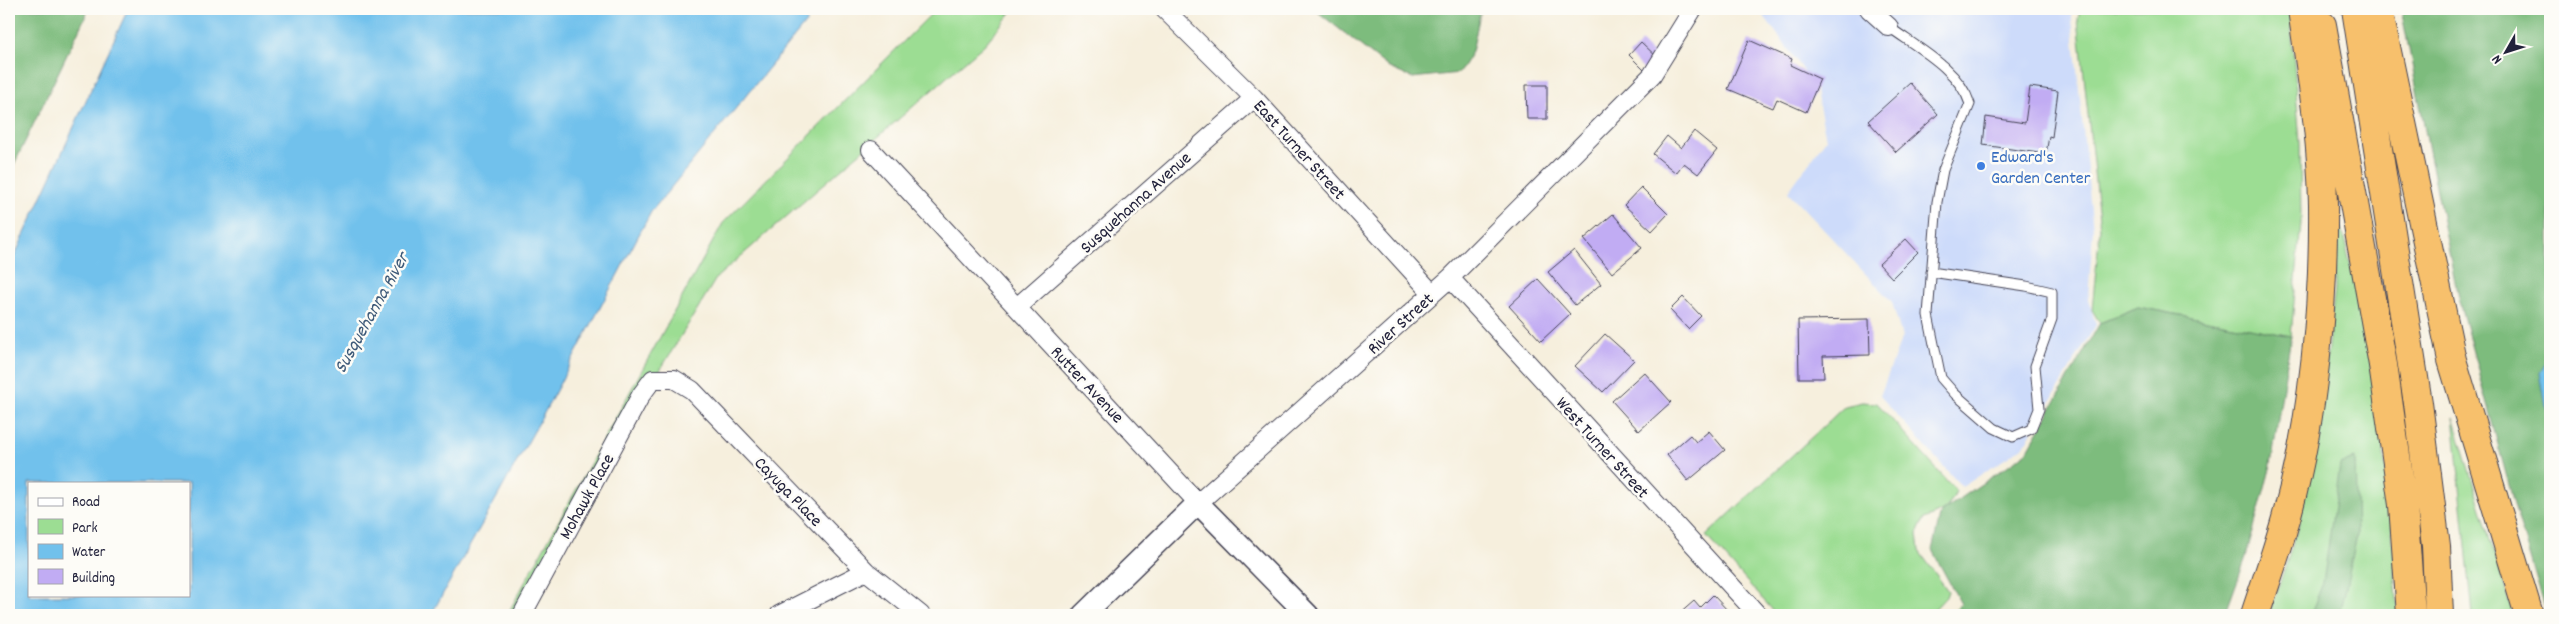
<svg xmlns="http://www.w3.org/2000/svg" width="2559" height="624" viewBox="0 0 2559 624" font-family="Dekko,sans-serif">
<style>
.built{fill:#cddbfa}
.green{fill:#9cdd93;stroke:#5f8067}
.forest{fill:#7dbc7d;stroke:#506f5c}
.water{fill:#71c1ec;stroke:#4a7294;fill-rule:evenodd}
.building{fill:#c1acf3}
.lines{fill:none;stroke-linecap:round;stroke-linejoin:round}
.service-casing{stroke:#424153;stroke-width:11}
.minor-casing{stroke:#424153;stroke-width:20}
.tertiary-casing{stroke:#424153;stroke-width:24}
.motorway-casing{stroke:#424153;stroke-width:30}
.service{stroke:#fff;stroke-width:9}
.minor{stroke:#fff;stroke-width:18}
.tertiary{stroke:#fff;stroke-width:21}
.motorway{stroke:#f7c06c;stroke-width:28}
.shop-dot{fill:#3f7fe0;stroke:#fdfcf7;stroke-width:2}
.labels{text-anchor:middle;stroke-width:5;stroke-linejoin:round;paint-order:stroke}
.street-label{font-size:18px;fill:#22223b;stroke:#fdfcf7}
.shop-label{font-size:18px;fill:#366cbe;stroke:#fdfcf7;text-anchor:start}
.water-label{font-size:19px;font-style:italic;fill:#3e5a79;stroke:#fdfcf7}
</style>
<rect width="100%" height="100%" fill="#fdfcf7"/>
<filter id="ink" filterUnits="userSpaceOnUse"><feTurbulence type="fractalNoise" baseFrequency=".02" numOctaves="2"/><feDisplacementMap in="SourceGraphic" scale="10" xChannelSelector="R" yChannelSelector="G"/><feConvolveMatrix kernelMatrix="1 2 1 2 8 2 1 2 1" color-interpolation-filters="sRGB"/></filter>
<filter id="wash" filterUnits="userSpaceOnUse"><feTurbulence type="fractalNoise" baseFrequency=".0096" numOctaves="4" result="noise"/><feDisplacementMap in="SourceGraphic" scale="20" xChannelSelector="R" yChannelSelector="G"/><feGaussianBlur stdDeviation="1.12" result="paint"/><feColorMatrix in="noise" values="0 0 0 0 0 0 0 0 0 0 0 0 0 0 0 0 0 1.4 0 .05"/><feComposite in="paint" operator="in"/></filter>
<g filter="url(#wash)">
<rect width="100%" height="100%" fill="#f6efdd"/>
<path class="built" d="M1759 9H2071L2093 230 2088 299 2096 325 2023 447 1962 487 1880 396 1902 337 1892 302 1788 192 1826 139 1815 86Z"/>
<path class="green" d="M936 9H1014L985 44 717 277 637 408 520 615H507L723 223Z
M2080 9H2290L2300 144 2301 223 2291 336 2138 307 2100 323 2092 310 2100 229 2078 19Z
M2334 201 2366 324 2390 500 2398 615H2269L2297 532 2318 429 2335 288Z
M1862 402 1877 403 1956 491C1947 511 1944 511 1924 519L1917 534 1919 551 1948 591 1946 597 1929 615H1777L1706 536 1845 406Z
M2453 417 2513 615H2473Z"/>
<path class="forest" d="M9 9H89L9 175Z
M1314 9H1481L1472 52 1459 73 1412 78 1389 68Z
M2401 9H2550V615H2547L2516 511 2458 297Z
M2138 307 2291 336 2271 465 2246 557 2225 615H1950L1961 604 1932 550 1941 512 2026 453 2100 323Z
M2355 458 2357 535 2340 615H2310L2323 583 2340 465Z"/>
<path class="water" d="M128 9H817L651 212 542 417 431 615H9V268ZM29 483H189V595H29Z
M2550 355V428L2540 373Z"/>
<g id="blocks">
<path class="building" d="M1749 40 1792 59 1790 65 1820 79 1806 112 1777 99 1773 108 1728 89Z
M1641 42 1660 60 1647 73 1629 55Z
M1910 83 1938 114 1896 152 1868 121Z
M1526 85H1547V119H1527Z
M2030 87 2058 91 2052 137 2049 136 2046 154 1983 145 1986 117 2025 123Z
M1694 131 1717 150 1698 174 1684 163 1676 173 1653 154 1667 136 1681 148Z
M1641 187 1668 214 1652 231 1624 205Z
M1613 214 1642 248 1612 273 1584 239Z
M1906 239 1918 252 1892 278 1879 264Z
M1574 250 1601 284 1575 305 1548 272Z
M1538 279 1570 314 1541 341 1509 306Z
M1683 297 1701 316 1688 329 1670 310Z
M1869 319 1870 355 1823 356 1824 378H1799L1798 320Z
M1605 334 1634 360 1603 392 1575 366Z
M1644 372 1671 402 1639 431 1612 401Z
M1709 431 1725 450 1688 481 1667 455 1690 435 1696 442Z
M1713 595 1729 612 1726 615H1678L1694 601 1700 608Z"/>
</g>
</g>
<g filter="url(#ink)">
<use href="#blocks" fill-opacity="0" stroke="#424153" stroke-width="1"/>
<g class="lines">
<g class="service-casing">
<path id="service" d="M1889 27C1916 47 1959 69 1970 104L1943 170 1937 202 1928 315 1941 378 1955 394 1994 428 2013 437 2031 429 2039 409 2035 366 2052 319V292L2026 286 1931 272"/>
</g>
<g class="minor-casing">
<path id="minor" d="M1164 9 1254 98 1432 293
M1869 9 1889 27
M871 150 1198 503 1450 278 1652 75 1693 9
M1450 278 1758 615
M1017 307 1254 98
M522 615 641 395 653 379H674L692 390 866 571 921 615
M779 615 866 571"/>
</g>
<g class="tertiary-casing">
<path id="tertiary" d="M1083 615 1198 503 1308 615"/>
</g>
<g class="motorway-casing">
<path id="motorway" d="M2356 9 2418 403 2436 546 2439 615
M2378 9 2452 360 2529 615
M2322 25 2383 365 2403 505 2411 615
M2255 615C2266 581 2279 546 2288 511 2314 414 2324 304 2323 204 2322 138 2311 73 2302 9"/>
</g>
<use href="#service" class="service"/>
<use href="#minor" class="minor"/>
<use href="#tertiary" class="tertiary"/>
<use href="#motorway" class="motorway"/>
</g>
</g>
<circle class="shop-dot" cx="1981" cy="166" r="5"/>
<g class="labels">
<g class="street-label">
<text transform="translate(1300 149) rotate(48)" y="6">East Turner Street</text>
<text transform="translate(1135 202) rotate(-42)" y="6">Susquehanna Avenue</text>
<text transform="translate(1400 323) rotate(-42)" y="6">River Street</text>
<text transform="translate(1088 384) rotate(47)" y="6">Rutter Avenue</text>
<text transform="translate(1603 447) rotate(48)" y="6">West Turner Street</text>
<text transform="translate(789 491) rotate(46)" y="6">Cayuga Place</text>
<text transform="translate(586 496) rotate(-61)" y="6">Mohawk Place</text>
</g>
<g class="shop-label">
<text x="1991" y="162">Edward's<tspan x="1991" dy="21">Garden Center</tspan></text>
</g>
<g class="water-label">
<text transform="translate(370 312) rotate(-61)" y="7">Susquehanna River</text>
</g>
</g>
<rect width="2559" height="624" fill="none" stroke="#fdfcf7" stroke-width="30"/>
<rect x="28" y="482" width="162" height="115" fill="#fdfcf7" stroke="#a5a5ac"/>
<rect x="38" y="498" width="25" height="8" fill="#ffffff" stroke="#a5a5ac"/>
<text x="72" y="506" font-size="15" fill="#22223b">Road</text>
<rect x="38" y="519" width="25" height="15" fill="#9cdd93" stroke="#a5a5ac"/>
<text x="72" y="532" font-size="15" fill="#22223b">Park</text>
<rect x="38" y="544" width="25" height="15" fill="#71c1ec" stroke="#a5a5ac"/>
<text x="72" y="556" font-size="15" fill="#22223b">Water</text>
<rect x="38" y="569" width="25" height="15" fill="#c1acf3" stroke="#a5a5ac"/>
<text x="72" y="582" font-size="15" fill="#22223b">Building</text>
<g transform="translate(2506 52) rotate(231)" stroke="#fdfcf7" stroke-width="4" paint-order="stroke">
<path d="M0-4L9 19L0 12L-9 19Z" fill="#22223b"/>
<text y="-8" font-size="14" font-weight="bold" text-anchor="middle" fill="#22223b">N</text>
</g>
</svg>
